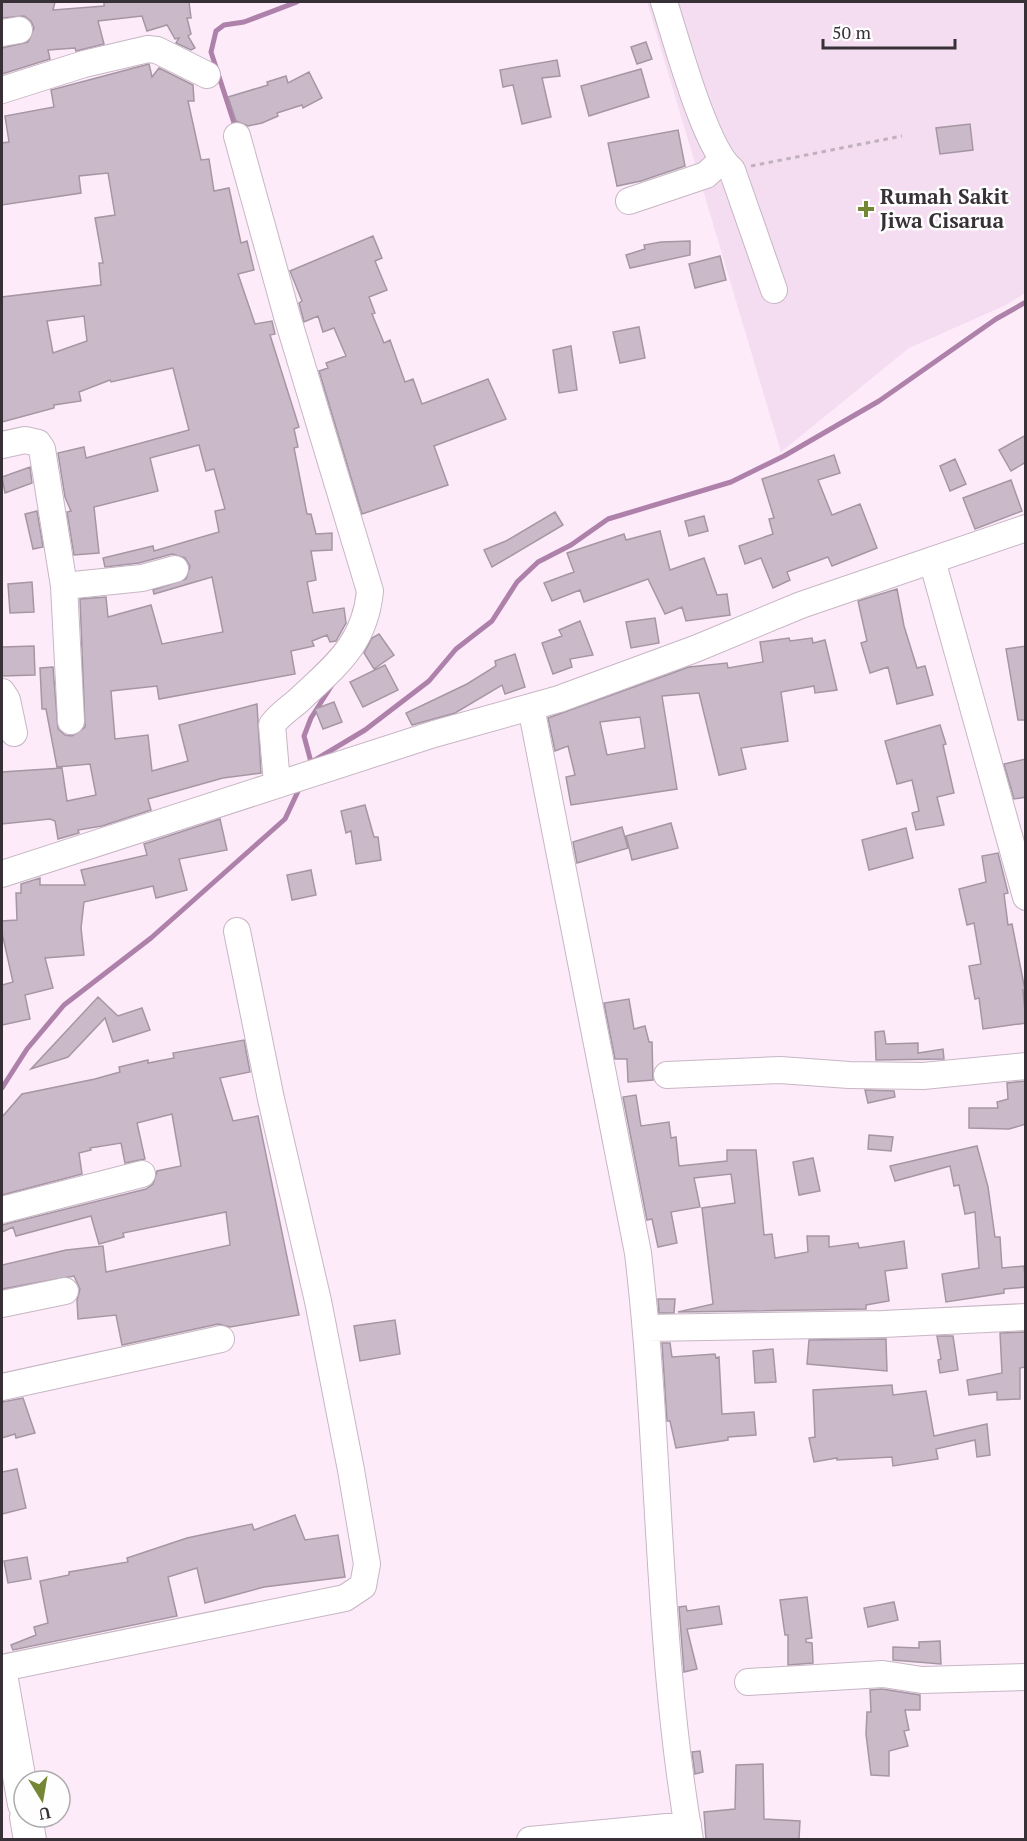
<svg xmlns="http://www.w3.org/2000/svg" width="1027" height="1841" viewBox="0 0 1027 1841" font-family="'PT Serif',serif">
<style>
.built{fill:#f4dcf1}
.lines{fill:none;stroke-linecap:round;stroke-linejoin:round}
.stream{stroke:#ae81aa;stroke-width:5}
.building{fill:#cab9c8;stroke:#a696a4;stroke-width:1.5;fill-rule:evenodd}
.minor-casing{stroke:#c7b6c4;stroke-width:28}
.major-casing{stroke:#c7b6c4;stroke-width:34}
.path{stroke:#c0b1bd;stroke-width:3;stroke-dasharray:4.5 4.5;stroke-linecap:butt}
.minor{stroke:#fff;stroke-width:26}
.major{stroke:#fff;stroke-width:32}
.poi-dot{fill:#758635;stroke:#fefefe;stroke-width:2}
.labels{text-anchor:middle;stroke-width:5;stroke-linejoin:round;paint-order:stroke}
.poi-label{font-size:21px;font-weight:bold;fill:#373036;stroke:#fefefe;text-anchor:start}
</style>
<rect width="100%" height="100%" fill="#fdebfa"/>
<path class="built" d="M647 2H1025V293L1006 305 909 348 781 452Z"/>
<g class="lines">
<path class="stream" d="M236 129 211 52 216 31 224 25 244 22 297 2
M311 762 304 736 311 718 332 685
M310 763 365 730 429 681 456 649 492 621 517 582 538 562 571 545 608 519 731 482 784 456 879 401 996 319 1026 302
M2 1088 27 1049 64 1005 151 938 285 819 301 785"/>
</g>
<path class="building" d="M2 2H55L53 10 104 6V2H189L191 18H187L191 34 188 36 195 48 191 50 176 43 179 38 175 39 167 25 147 31 142 16 98 21 104 44 76 51 75 48 48 50 50 59 2 74V48L28 42 34 28 31 21 24 16 2 18Z
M646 42 652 59 637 64 631 47Z
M557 60 560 76 542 78 551 117 522 124 513 85 503 87 500 70Z
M149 64 152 77 159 68 193 85 194 101H188L201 160 209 159 214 191 229 188 241 243 247 241 254 270 238 274 255 324 272 321 275 334 270 335 299 427 294 429 298 447 294 448 307 514H311L316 534 332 533V550L311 551 316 580 307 582 313 613 344 608 346 623 336 641 330 642 327 635 312 641 314 646 291 651 295 674 159 699 157 686 111 691 115 739 148 735 152 771 188 761 179 725 257 704 261 773 223 778 148 799 151 810 102 826 78 830 79 833 58 839 55 821 50 819 2 824V772L62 768 67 801 96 795 90 764 57 767 46 709H42L40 668 53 667 58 729 65 735 72 736 85 727 80 599 106 597 108 617 151 605 162 644 223 632 212 577 154 594 153 590 186 579 190 566 185 558 172 554 139 563 105 567 103 558 153 546 154 551 219 532 215 511 225 509 214 469 206 471 199 445 150 458 158 491 94 507 99 553 74 555 67 512 71 511 65 497 58 453 84 447 86 458 189 430 173 368 111 382 110 380 79 392 81 401 54 405V408L2 422V297L101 285 99 263H103L95 218 115 215 108 173 79 176 81 193 2 205V143L9 142 5 116 54 107 51 90ZM84 316 87 341 53 353 47 321Z
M641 69 649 97 589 116 581 86Z
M309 72 322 98 303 108 302 105 277 113 278 116 262 123 248 126 236 121 228 97 268 85 267 82 286 76 288 83Z
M970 124 973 150 940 154 936 128Z
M678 130 685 166 641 181 617 186 608 143Z
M373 236 382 258 375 261 387 290 369 297 375 313 372 314 384 343 390 340 405 382 413 379 422 404 488 379 506 419 434 446 448 485 362 514 319 371 328 368 326 363 346 356 334 328 323 332 318 316 304 322 299 303 302 301 290 271Z
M690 241V255L630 268 626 255 645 249 644 245 661 242Z
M720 256 726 280 695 288 689 264Z
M639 327 645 358 620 363 613 332Z
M571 346 577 390 559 393 553 350Z
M1026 435V462L1011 471 999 450Z
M834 455 840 473 818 480 832 515 860 504 877 548 832 566 828 557 787 572 790 580 773 588 761 558 745 564 739 546 773 534 769 519 774 518 762 479Z
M955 459 966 484 950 491 940 466Z
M30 467 32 483 5 493 2 477Z
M1011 480 1022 511 975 529 963 498Z
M37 511 43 547 33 549 25 514Z
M555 512 563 525 492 567 484 550 506 541Z
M704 516 708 531 689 536 685 521Z
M660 531 670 570 704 558 717 595 727 594 730 615 686 621 682 607 665 614 648 579 584 602 580 590 552 601 544 583 574 572 567 553 624 534 626 540Z
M32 582 34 612 10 613 8 584Z
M897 589 904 626 917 668 925 666 933 695 897 704 888 667 870 673 861 643 867 641 858 601Z
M655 618 659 643 631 648 626 622Z
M580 621 593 655 570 659 572 667 553 674 542 643 562 636 559 630Z
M379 634 394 655 374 669 364 653 372 638Z
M789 638 790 641 812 638 813 643 825 640 837 690 815 693 814 686 781 692 788 741 741 748 746 769 719 775 699 693 662 696 677 789 571 805 566 777 575 775 568 746 555 751 548 718 689 667 727 663 728 668 763 662 760 642ZM640 717 645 748 607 755 600 722Z
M34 646 35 675 2 676V647Z
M1026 646V720H1018L1006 649Z
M515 654 525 687 505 694 502 685 455 713 412 725 406 713 467 684 496 666 495 661Z
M385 665 398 690 363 707 350 682Z
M334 702 342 722 323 729 315 709Z
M940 725 946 744 943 745 954 793 937 797 944 825 916 830 912 813 919 811 912 780 897 784 885 741Z
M1026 759V797L1014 799 1004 764Z
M365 805 374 837H378L381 860 356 864 351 831 346 833 341 811Z
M220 819 227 850 179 859 187 890 156 898 153 886 84 902 81 928 84 955 45 958 53 988 25 995 30 1019 2 1025V985L13 982 2 933V921L17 920 16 893H21V884L40 878V885H85L81 870 147 855 144 844Z
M671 823 678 848 632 860 626 836Z
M622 827 628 848 577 863 573 842Z
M906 828 913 858 869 870 862 840Z
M998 853 1008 893 1004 894 1008 925 1012 924 1025 990H1023L1026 1023 983 1029 979 998 975 999 969 966 981 964 974 923 967 925 959 889 986 882 982 856Z
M311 870 316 895 292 900 287 875Z
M98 997 118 1016 142 1008 150 1030 113 1042 105 1018 68 1057 31 1069Z
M629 999 634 1029 645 1026 649 1042H652L653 1080 628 1082 627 1059H615L604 1003Z
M884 1031 886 1044 918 1043V1053L943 1049 944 1059 876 1060 875 1032Z
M244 1040 250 1072 220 1078 233 1121 258 1116 299 1315 230 1327 218 1324 122 1345 116 1315 78 1319 77 1300 80 1289 74 1276 2 1289V1265L66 1250 103 1246 106 1272 230 1245 226 1212 123 1233 124 1237 99 1244 91 1216 16 1236 13 1227 2 1232V1225L146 1189 153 1184 157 1171 181 1166 172 1114 137 1123 145 1159 125 1163 121 1143 90 1148 91 1150 79 1153 82 1174 2 1195V1117L22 1094 95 1079 120 1072 119 1067 148 1060V1063L174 1058 173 1053Z
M1026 1081V1124L1009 1129 969 1128V1108H998L997 1102 1008 1099 1007 1083Z
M865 1090 894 1091 895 1097 868 1103Z
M636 1095 641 1126 669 1122 671 1138 676 1137 679 1166 727 1161V1150H756L764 1235 772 1234 775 1258 808 1252 807 1236H829V1247L858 1243 859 1248 904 1241 907 1268 885 1271 889 1301 866 1305V1309L678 1312 713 1304 702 1208 735 1203 731 1174 694 1178 700 1207 671 1212 677 1243 658 1247 652 1219 647 1220 623 1097Z
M869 1135 893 1137 891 1151 868 1149Z
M977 1146 988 1187 995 1237H1000L1002 1268 1024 1266 1026 1287 1004 1289V1293L946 1302 942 1274 979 1268 975 1212 965 1214 959 1185 954 1186 950 1166 895 1181 890 1166Z
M813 1158 820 1191 799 1195 793 1162Z
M658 1299H675L674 1313H659Z
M395 1320 400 1354 360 1361 354 1326Z
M1025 1332V1367L1020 1368V1399L997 1400V1392L969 1395 967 1380 1002 1373 1000 1333Z
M937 1336H953L958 1370 940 1373 938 1360 941 1359Z
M886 1339 887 1371 807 1364 809 1340Z
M662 1343H670L672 1357 715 1354 716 1358 719 1357 722 1414 754 1412 756 1435 728 1437V1440L676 1448 670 1421H667Z
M773 1349 776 1382 755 1383 753 1351Z
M892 1385 893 1395 926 1391 934 1436 987 1424 990 1455 977 1457 975 1440 936 1449 938 1459 893 1466 892 1457 837 1460V1458L814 1462 809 1438 815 1437 813 1390Z
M23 1398 35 1433 16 1438 15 1434 2 1438V1402Z
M17 1469 26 1508 2 1514V1472Z
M295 1515 305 1540 338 1535 345 1577 264 1587 205 1603 197 1568 168 1577 177 1616 13 1650 11 1645 36 1635 34 1627 48 1623 40 1581 69 1575V1572L128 1562 127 1558 187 1538 252 1524 254 1530Z
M27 1557 31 1579 8 1583 4 1561Z
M807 1597 812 1638 806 1639V1642L812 1643 813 1663 788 1665V1635H785L780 1600Z
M894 1602 898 1620 868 1627 864 1608Z
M686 1606 687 1611 719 1606 722 1624 687 1629 697 1669 684 1672 679 1607Z
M940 1641 941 1664 893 1660V1647L919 1648V1642Z
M882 1689 920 1695V1710H905L909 1730 904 1731 908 1746 889 1751V1776L871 1775 866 1734 867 1712H871L870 1690Z
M700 1751 703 1772 695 1774 692 1752Z
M763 1764 764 1819 800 1821 799 1839H706L704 1812 735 1809 736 1765Z"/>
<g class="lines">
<g class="minor-casing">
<path id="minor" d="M664 2C676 38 705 149 732 170L774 290
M2 33 19 30
M2 90 84 64 148 49 157 50 207 75
M237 136 287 316 370 591C365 644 335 666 299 700 290 708 279 715 272 725L277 783
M629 201 706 175 721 161
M2 445 25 440 38 443 42 449 64 586 71 721
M932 560 1026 897
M64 586 142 578 175 569
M2 692 7 700 14 733
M531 707 638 1253C661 1448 656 1645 690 1840
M2 874 434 734 559 699 695 649 801 605 1026 528
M667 1075 780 1070 849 1075 923 1076 1026 1066
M2 1210 142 1174
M2 1304 65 1291
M647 1328 883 1324 1026 1317
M2 1387 221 1339
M2 1668 345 1598 363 1586 367 1564 351 1470 318 1301 271 1099 237 931
M748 1682 883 1674 922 1680 1026 1677
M530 1840 688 1825"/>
</g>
<g class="major-casing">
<path id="major" d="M2 1680 24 1804
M26 1817 30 1840"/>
</g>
<path class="path" d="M751 166 902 136"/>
<use href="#minor" class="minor"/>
<use href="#major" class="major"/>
</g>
<path class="poi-dot" d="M863 200h6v6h6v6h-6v6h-6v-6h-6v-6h6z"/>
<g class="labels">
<g class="poi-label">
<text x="880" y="204">Rumah Sakit<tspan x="880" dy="24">Jiwa Cisarua</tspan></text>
</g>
</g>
<rect width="1027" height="1841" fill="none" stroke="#373036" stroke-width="6"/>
<g transform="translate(42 1799) rotate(169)"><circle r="28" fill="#fefefe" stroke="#aeacae" stroke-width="1.5"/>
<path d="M0-4.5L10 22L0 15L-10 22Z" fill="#758635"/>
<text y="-9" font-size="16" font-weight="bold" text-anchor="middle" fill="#373036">U</text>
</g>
<path d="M823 39v9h132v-9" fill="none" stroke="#373036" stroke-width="3"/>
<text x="832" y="39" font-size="18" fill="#373036" stroke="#fefefe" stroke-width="4.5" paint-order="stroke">50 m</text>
</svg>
